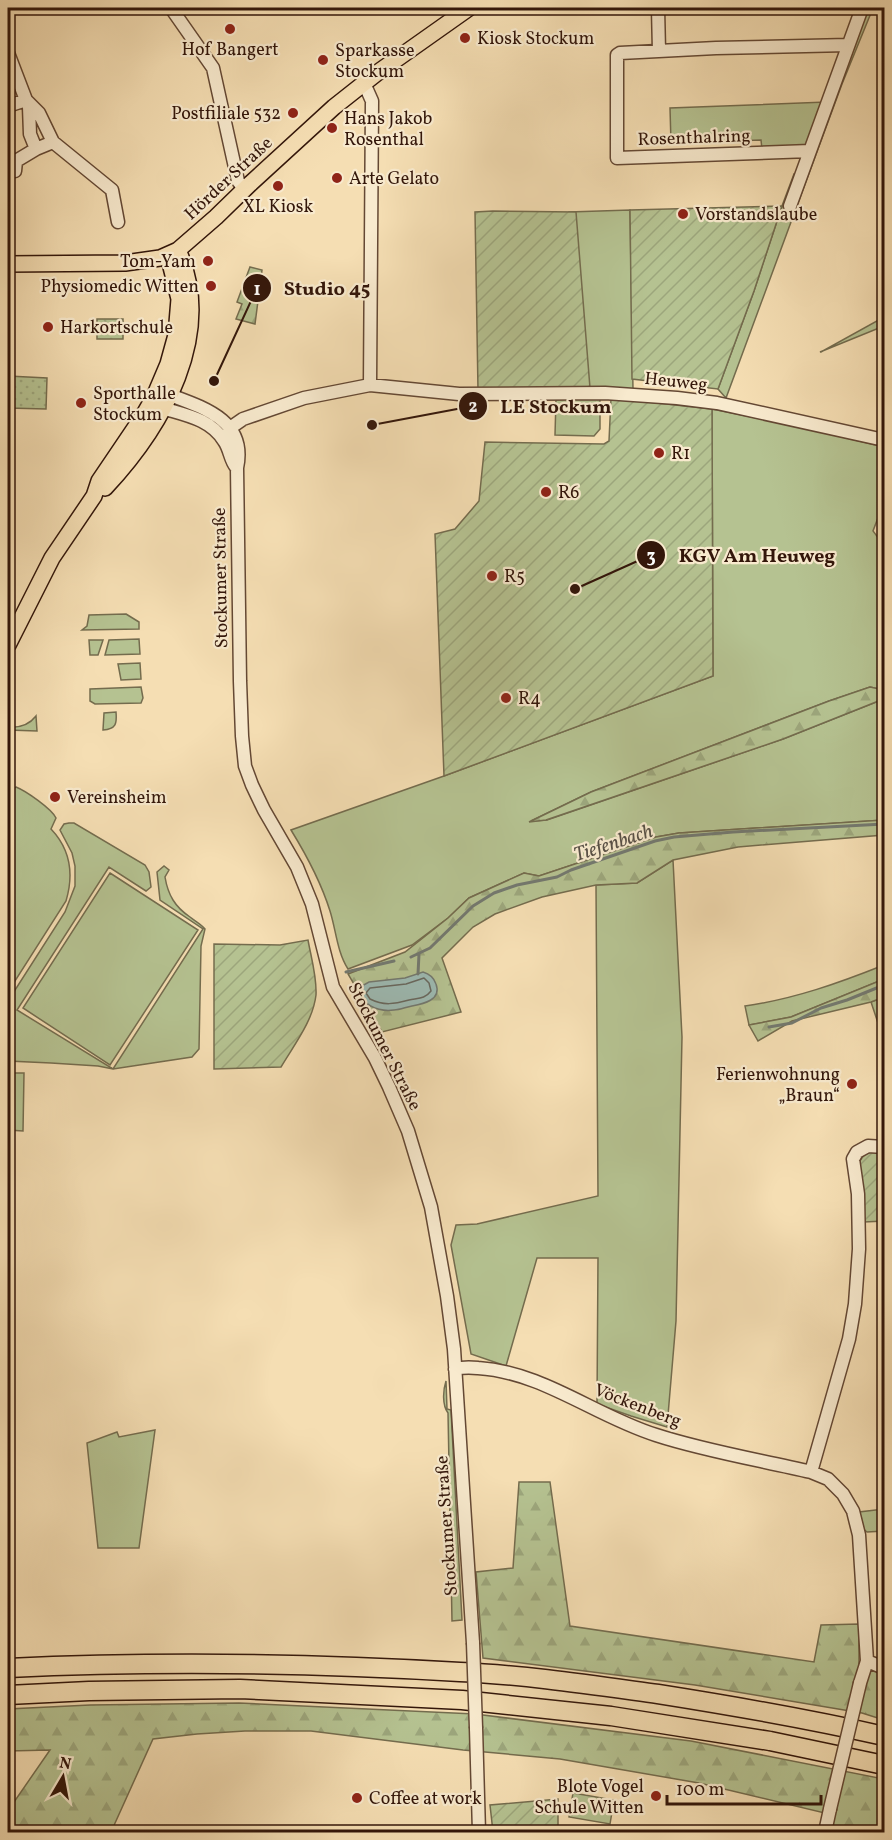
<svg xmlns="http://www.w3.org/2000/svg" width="892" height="1840" viewBox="0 0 892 1840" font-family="Vollkorn,serif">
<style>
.grass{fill:#b5c291;stroke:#746c4e;stroke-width:1.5}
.forest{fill:url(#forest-firs);stroke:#746c4e;stroke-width:1.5}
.park{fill:url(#park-dots);stroke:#746c4e;stroke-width:1.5}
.garden{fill:url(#garden-furrows);stroke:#746c4e;stroke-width:1.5}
.water{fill:#9dbbb4;stroke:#737970;stroke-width:1.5}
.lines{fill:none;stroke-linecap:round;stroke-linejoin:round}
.shore{stroke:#68685f;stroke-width:1.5}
.stream{stroke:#737970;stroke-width:3}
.minor-casing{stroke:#644834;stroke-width:15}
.major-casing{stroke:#33160a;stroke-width:18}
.highway-casing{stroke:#33160a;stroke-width:21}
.minor{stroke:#f8eace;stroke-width:12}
.major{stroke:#f5deb3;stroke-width:15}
.highway{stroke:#f5deb3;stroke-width:18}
.minor-bridge-casing{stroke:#644834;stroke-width:15;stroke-linecap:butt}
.minor-bridge{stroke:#f8eace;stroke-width:12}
.poi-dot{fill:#8f2418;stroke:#f8eace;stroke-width:2}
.labels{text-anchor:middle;stroke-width:4.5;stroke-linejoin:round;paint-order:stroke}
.poi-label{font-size:18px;fill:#33160a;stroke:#f8eace;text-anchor:start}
.street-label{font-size:18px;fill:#33160a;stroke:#f8eace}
.water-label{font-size:20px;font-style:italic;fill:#585046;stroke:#f8eace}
.leader{fill:none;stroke:#33160a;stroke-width:2}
.callout-dot{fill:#33160a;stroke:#f8eace;stroke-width:2}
.mark-label{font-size:18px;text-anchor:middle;font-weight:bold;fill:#fff}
.callout-label{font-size:20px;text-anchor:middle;font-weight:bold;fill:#33160a;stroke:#f8eace;stroke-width:4.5;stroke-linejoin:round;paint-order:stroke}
</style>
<defs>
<pattern id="forest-firs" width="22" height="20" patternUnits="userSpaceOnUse" patternTransform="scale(1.5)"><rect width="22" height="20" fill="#b5c291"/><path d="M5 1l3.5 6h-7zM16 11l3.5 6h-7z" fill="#9ca67c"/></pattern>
<pattern id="park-dots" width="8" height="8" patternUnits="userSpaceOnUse" patternTransform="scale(1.5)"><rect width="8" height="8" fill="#b5c291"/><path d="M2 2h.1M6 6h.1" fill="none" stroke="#9ca67c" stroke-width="1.8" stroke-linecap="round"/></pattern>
<pattern id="garden-furrows" width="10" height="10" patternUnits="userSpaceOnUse" patternTransform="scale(1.5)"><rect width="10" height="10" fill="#b5c291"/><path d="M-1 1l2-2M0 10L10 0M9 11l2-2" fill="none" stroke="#9ca67c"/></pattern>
</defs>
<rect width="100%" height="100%" fill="#f5deb3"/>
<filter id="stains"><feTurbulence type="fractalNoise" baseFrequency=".00333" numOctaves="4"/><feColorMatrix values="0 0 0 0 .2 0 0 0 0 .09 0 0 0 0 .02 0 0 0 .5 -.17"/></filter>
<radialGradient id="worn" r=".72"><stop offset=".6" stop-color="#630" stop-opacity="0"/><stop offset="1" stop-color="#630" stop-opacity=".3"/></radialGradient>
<path class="grass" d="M868 8H873L842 84 726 398 718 389 754 291 782 206 794 174 804 177Z
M826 102 806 147 762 149 761 140 671 143 670 108Z
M630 210 633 390 583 388 569 212Z
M884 317V326L820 352H821Z
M556 399H600V429L594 436 555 435Z
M712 409 797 426 884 447V502L873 531 879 539 884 542V690L870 687 829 701 591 792 531 821 547 820 783 739 876 702 884 696V820L679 833 656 837 539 876 524 873 469 898 448 918 412 945 348 969C337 952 336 930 330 911 321 882 307 856 291 830L444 776 713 676Z
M126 614 139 622V629L82 630 87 626 89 615Z
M139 639 140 654 105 655 109 640Z
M89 640H103L98 655H90Z
M140 663 141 679 121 680 118 664Z
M141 687 143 698 141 703 95 704 90 701V689Z
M116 712C117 724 116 729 103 730L104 713Z
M36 716 37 731 8 730V727C19 728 29 725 36 716Z
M16 787C26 791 52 809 56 818L51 829C71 850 74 874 66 901L8 992V796L12 790Z
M69 823H74L145 865 149 872 151 887 146 891 109 867 17 1010 113 1069 203 929 160 900 157 872 164 866 169 870 165 877C168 895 175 907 190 917 195 921 201 924 205 929L201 946 199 1049 192 1057 113 1069 98 1066 51 1063 8 1061V1001L65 912 75 886V866L72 853 60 830 64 824Z
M673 860 682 1037 676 1321 667 1427 631 1416 597 1404 598 1258H537L506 1366 471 1354 451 1245 456 1225 477 1224 598 1196 596 885 637 883Z
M110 873 198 930 110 1065 23 1008Z
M884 965V979L791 1017 749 1025 745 1006C794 999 839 983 884 965Z
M884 997V1058L881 1050 878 1023 871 1002Z
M8 1073H24L23 1131 8 1130Z
M446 1381 447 1409 451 1410 462 1620 452 1621 448 1413C442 1405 443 1390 446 1381Z
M155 1430 139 1548H98L87 1443 117 1432 119 1437Z
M884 1509V1531L867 1532 861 1527 859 1512Z
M573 1793 614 1800 610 1824 569 1817Z"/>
<path class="forest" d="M250 267 262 270 255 324 236 319 242 304 237 302Z
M870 687 884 690V696L876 702 783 739 546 820 529 822 591 792 829 701Z
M884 820V835L738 847 673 860 637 883 596 885 542 897 495 914 473 927 442 958 461 1012 382 1032 348 974 405 952 448 918 469 898 524 873 539 876 656 837 679 833Z
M884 979V997L871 1002 792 1021 758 1041 749 1025 791 1017Z
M519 1482H550L570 1626 814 1662 821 1625 859 1624V1664L884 1673V1720L862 1713 695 1685 483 1658 476 1572 513 1568Z
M239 1703 475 1714 691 1741 884 1779V1832H826L825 1813 699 1783 560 1759 463 1750 311 1731H245L197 1734 153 1739 111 1832H8L14 1802 50 1750 8 1751V1709L90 1705Z"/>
<path class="park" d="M97 319H123V339H97Z
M8 376 47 378 46 409 8 408Z"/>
<path class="garden" d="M782 206 754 291 718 389 632 379 630 210Z
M493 211 576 212 590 388 478 390 475 212Z
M611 398 712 409 713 676 444 776 435 534 455 529 479 501 485 442 604 444 609 441Z
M308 940C311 957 317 977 316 995 313 1021 294 1045 281 1067L214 1069V944L280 945Z
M878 1151 884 1154V1221L864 1222 859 1163C863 1154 867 1152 878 1151Z
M558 1799V1832H493L490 1805Z"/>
<path class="water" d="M423 972C430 974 434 978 436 984 442 1000 423 1004 412 1006 406 1007 400 1010 394 1010 379 1012 358 1005 360 987L369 982 405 978Z"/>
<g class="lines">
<path class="shore" d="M424 978 429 983 431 991C425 999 418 998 409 1000 394 1004 384 1006 370 999L366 993 370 988 406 984Z"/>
<path class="stream" d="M411 957 430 948 473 906 494 893 517 885 557 877 571 870 655 841 674 837 733 832 884 824
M346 972 394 961
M418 974 419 954
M769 1027 792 1023 821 1008 847 1000 884 985"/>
<g class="minor-casing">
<path id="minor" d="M171 8 213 68 238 181 244 189
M658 8 659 51
M8 53 26 100 8 106
M364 83 372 101 370 385
M26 100 39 113 53 142 112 190 118 222
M26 100 29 107 30 134 36 149 53 142
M810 151 617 158V55L620 53 716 48 848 45
M15 171 16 161 36 149
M790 206 862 8
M170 395C205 408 247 421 237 468L240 681 242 736 245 766 252 785 264 810 297 867 312 904 333 987 375 1058 389 1087 408 1131 431 1207 447 1296 454 1349 473 1643
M162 408C185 415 211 419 224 441 230 449 230 460 236 467
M225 442 230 428 243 419 304 398 370 385 459 394 605 393 677 398 717 403 884 440
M455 1369C463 1367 470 1367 478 1368 543 1372 595 1416 656 1435 705 1451 760 1460 811 1472L828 1479 843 1494 853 1511 859 1535 867 1661 860 1683
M811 1472 849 1339 855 1304 859 1249 858 1194 853 1159 857 1152 868 1146 884 1147
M867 1661 884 1668
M476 1728 479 1832
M825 1832 830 1809"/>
</g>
<g class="major-casing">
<path id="major" d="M8 264 125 263 160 258 178 250 216 217 251 183 334 107 377 73 469 8
M105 488C163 426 216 334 178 250
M8 645 52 558 94 496 99 481 143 416 154 397 168 364 176 335 179 299 168 255"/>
</g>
<g class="highway-casing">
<path id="highway" d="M8 1668C158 1661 309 1663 460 1672 526 1675 592 1685 658 1694 734 1706 809 1719 884 1736
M8 1695 89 1691 240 1689 462 1700 611 1716 770 1741 884 1765"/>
</g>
<use href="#minor" class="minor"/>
<use href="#major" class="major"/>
<use href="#highway" class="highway"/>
<g class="minor-bridge-casing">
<path id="minor-bridge" d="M473 1643 476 1728
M830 1809 860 1683"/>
</g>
<use href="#minor-bridge" class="minor-bridge"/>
</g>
<g class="poi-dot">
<circle cx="230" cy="29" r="6"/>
<circle cx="465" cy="38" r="6"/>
<circle cx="323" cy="60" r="6"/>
<circle cx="293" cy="113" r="6"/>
<circle cx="332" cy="128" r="6"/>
<circle cx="337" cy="178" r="6"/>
<circle cx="278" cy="186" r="6"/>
<circle cx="683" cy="214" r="6"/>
<circle cx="208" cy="261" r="6"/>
<circle cx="211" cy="286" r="6"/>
<circle cx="48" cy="327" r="6"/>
<circle cx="81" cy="403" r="6"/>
<circle cx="659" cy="453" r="6"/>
<circle cx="546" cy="492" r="6"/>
<circle cx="492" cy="576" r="6"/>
<circle cx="506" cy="698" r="6"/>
<circle cx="55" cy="797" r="6"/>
<circle cx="852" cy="1084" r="6"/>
<circle cx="656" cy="1796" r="6"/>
<circle cx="357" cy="1798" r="6"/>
</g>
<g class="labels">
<g class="poi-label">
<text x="477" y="44">Kiosk Stockum</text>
<text x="230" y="55" text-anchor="middle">Hof Bangert</text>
<text x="335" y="56">Sparkasse<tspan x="335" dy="21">Stockum</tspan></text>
<text x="281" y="119" text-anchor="end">Postfiliale 532</text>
<text x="344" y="124">Hans Jakob<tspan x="344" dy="21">Rosenthal</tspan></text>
<text x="349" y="184">Arte Gelato</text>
<text x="278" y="212" text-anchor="middle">XL Kiosk</text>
<text x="695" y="220">Vorstandslaube</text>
<text x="196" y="267" text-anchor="end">Tom-Yam</text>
<text x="199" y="292" text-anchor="end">Physiomedic Witten</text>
<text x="60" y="333">Harkortschule</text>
<text x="93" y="399">Sporthalle<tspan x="93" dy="21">Stockum</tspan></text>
<text x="671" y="459">R1</text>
<text x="558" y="498">R6</text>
<text x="504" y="582">R5</text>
<text x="518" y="704">R4</text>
<text x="67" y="803">Vereinsheim</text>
<text x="840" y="1080" text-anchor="end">Ferienwohnung<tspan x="840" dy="21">„Braun“</tspan></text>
<text x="644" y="1792" text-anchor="end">Blote Vogel<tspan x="644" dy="21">Schule Witten</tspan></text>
<text x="369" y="1804">Coffee at work</text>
</g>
<g class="street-label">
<text transform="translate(694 137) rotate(-2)" y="6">Rosenthalring</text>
<text transform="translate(228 178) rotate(-43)" y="6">Hörder Straße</text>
<text transform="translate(676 381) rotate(6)" y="6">Heuweg</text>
<text transform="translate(220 578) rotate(-91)" y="6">Stockumer Straße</text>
<text transform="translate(385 1046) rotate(63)" y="6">Stockumer Straße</text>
<text transform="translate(638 1405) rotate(21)" y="6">Vöckenberg</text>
<text transform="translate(446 1526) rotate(-94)" y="6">Stockumer Straße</text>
</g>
<g class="water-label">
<text transform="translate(613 842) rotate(-18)" y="7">Tiefenbach</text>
</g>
</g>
<path class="leader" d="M214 381L257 288M372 425L473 406M575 589L651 555"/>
<g class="callout-dot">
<circle cx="214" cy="381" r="6"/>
<circle cx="372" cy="425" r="6"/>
<circle cx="575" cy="589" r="6"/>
<circle cx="257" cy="288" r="15"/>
<circle cx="473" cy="406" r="15"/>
<circle cx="651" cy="555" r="15"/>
</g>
<g class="mark-label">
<text x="257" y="295">1</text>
<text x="473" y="412">2</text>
<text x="651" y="562">3</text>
</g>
<g class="callout-label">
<text x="327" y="295">Studio 45</text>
<text x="556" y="413">LE Stockum</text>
<text x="757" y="562">KGV Am Heuweg</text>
</g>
<rect width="892" height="1840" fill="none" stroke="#f5deb3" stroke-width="30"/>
<rect x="9" y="9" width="874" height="1822" fill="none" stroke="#33160a" stroke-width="3"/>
<rect x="15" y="15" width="862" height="1810" fill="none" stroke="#33160a" stroke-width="1.5"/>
<g transform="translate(63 1777) rotate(10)" stroke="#f8eace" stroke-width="4.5" paint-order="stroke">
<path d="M0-4.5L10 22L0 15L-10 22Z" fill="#33160a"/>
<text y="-9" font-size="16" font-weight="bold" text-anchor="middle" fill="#33160a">N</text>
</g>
<path d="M667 1795v9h154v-9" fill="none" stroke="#33160a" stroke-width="3"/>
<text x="676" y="1795" font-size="18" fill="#33160a" stroke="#f8eace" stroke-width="4.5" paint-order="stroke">100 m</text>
<rect width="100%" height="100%" filter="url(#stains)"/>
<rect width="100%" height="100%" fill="url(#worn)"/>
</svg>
